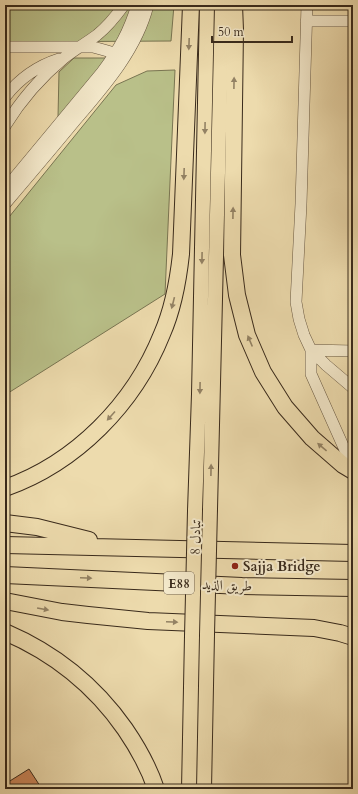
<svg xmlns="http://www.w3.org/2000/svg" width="358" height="794" viewBox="0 0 358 794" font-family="Cardo,Amiri,serif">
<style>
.green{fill:#b9c089;stroke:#797552}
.building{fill:#cb8659;stroke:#392a1b}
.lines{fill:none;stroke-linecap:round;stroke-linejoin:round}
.minor-casing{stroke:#665640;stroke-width:12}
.major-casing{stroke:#392a1b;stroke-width:16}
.highway-casing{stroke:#392a1b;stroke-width:18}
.minor{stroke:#f3e8ca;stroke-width:11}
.major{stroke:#eddbad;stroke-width:14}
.highway{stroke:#eddbad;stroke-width:16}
.major-bridge-casing{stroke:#392a1b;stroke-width:16;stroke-linecap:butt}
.major-bridge{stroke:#eddbad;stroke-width:14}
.oneway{fill:#938264}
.poi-dot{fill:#8f2418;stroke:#f3e8ca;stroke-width:1.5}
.labels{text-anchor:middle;stroke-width:4;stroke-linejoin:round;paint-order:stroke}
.shield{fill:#f3e8ca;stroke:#716350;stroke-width:1}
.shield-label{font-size:13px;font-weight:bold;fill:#392a1b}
.street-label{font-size:14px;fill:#392a1b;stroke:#f3e8ca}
.poi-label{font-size:14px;font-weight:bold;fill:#392a1b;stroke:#f3e8ca;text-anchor:start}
</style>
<rect width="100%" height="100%" fill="#eddbad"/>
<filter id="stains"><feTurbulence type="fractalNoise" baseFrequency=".005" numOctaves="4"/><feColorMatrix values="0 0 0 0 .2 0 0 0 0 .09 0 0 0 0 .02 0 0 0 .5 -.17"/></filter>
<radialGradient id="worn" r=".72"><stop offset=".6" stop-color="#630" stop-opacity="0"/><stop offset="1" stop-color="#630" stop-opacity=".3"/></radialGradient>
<path class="green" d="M5 5H174L171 41 5 42Z
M74 58H114L58 117 59 72Z
M175 70 165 294 5 395V222L116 85 147 71Z"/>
<path class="building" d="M29 769 42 789H5V784Z"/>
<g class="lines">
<g class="minor-casing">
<path id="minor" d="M307 5 301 204 296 302 299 319 304 335 311 350 326 365 353 388
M306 21H353
M5 47H93L104 50 121 55
M5 97C19 79 37 66 59 59
M5 126C21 100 41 77 64 58 74 50 86 43 97 35 107 27 116 16 124 5
M5 189 102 72C119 49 129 32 137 5
M5 204C28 177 51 150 74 122 103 88 137 50 148 5
M311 350V374L353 468
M311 350 353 351"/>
</g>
<g class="major-casing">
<path id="major" d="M210 509 222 5
M195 511 199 394 207 5
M189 789 192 636
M204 789 207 634"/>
</g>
<g class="highway-casing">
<path id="highway" d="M234 5 235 30 232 255 237 295 247 335 263 372 285 407 312 438 343 465 353 471
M5 488C76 463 134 404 162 334 173 309 178 282 181 254L191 5
M5 523 37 527 89 540
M5 545 353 553
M5 575 242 586 353 588
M5 601 62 612 88 615 148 621 314 628 340 633 353 637
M5 632C54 653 95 686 125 729 138 748 149 768 156 789"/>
</g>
<use href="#minor" class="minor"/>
<use href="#major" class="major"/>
<use href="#highway" class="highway"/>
<g class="major-bridge-casing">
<path id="major-bridge" d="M207 634 210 509
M192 636 195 511"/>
</g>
<use href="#major-bridge" class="major-bridge"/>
</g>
<defs><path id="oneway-solid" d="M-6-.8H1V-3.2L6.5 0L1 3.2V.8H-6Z"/></defs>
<g class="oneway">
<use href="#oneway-solid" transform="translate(189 44) rotate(92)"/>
<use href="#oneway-solid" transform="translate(234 83) rotate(-89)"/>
<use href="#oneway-solid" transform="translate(205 128) rotate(91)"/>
<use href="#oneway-solid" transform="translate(184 174) rotate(92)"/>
<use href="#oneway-solid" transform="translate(233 213) rotate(-89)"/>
<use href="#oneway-solid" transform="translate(202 258) rotate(91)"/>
<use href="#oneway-solid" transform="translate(173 303) rotate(104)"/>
<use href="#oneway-solid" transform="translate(250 341) rotate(-113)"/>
<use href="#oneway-solid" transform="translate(200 388) rotate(91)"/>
<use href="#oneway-solid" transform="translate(111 416) rotate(132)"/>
<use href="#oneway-solid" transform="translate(322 447) rotate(-140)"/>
<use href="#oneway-solid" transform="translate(211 470) rotate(-89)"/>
<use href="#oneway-solid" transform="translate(86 578) rotate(3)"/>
<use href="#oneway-solid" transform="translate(43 609) rotate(10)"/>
<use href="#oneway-solid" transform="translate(172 622) rotate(3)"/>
</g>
<circle class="poi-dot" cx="235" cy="566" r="4"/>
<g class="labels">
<rect class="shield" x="164" y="572" width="30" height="22" rx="3"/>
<g class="shield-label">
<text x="179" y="588">E88</text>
</g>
<g class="street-label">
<text transform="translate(195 537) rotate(-89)" y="5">تبادل 8</text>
<text transform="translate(227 585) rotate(2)" y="5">طريق الذيد</text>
</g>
<g class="poi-label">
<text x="243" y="571">Sajja Bridge</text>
</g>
</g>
<rect width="358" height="794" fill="none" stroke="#eddbad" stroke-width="20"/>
<rect x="6" y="6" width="346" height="782" fill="none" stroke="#392a1b" stroke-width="2"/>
<rect x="10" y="10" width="338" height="774" fill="none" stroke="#392a1b"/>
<path d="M212 36v6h80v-6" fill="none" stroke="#392a1b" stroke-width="2"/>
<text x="218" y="36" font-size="12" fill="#392a1b" stroke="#f3e8ca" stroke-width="3" paint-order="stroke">50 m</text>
<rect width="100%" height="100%" filter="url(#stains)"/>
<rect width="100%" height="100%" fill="url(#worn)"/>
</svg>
